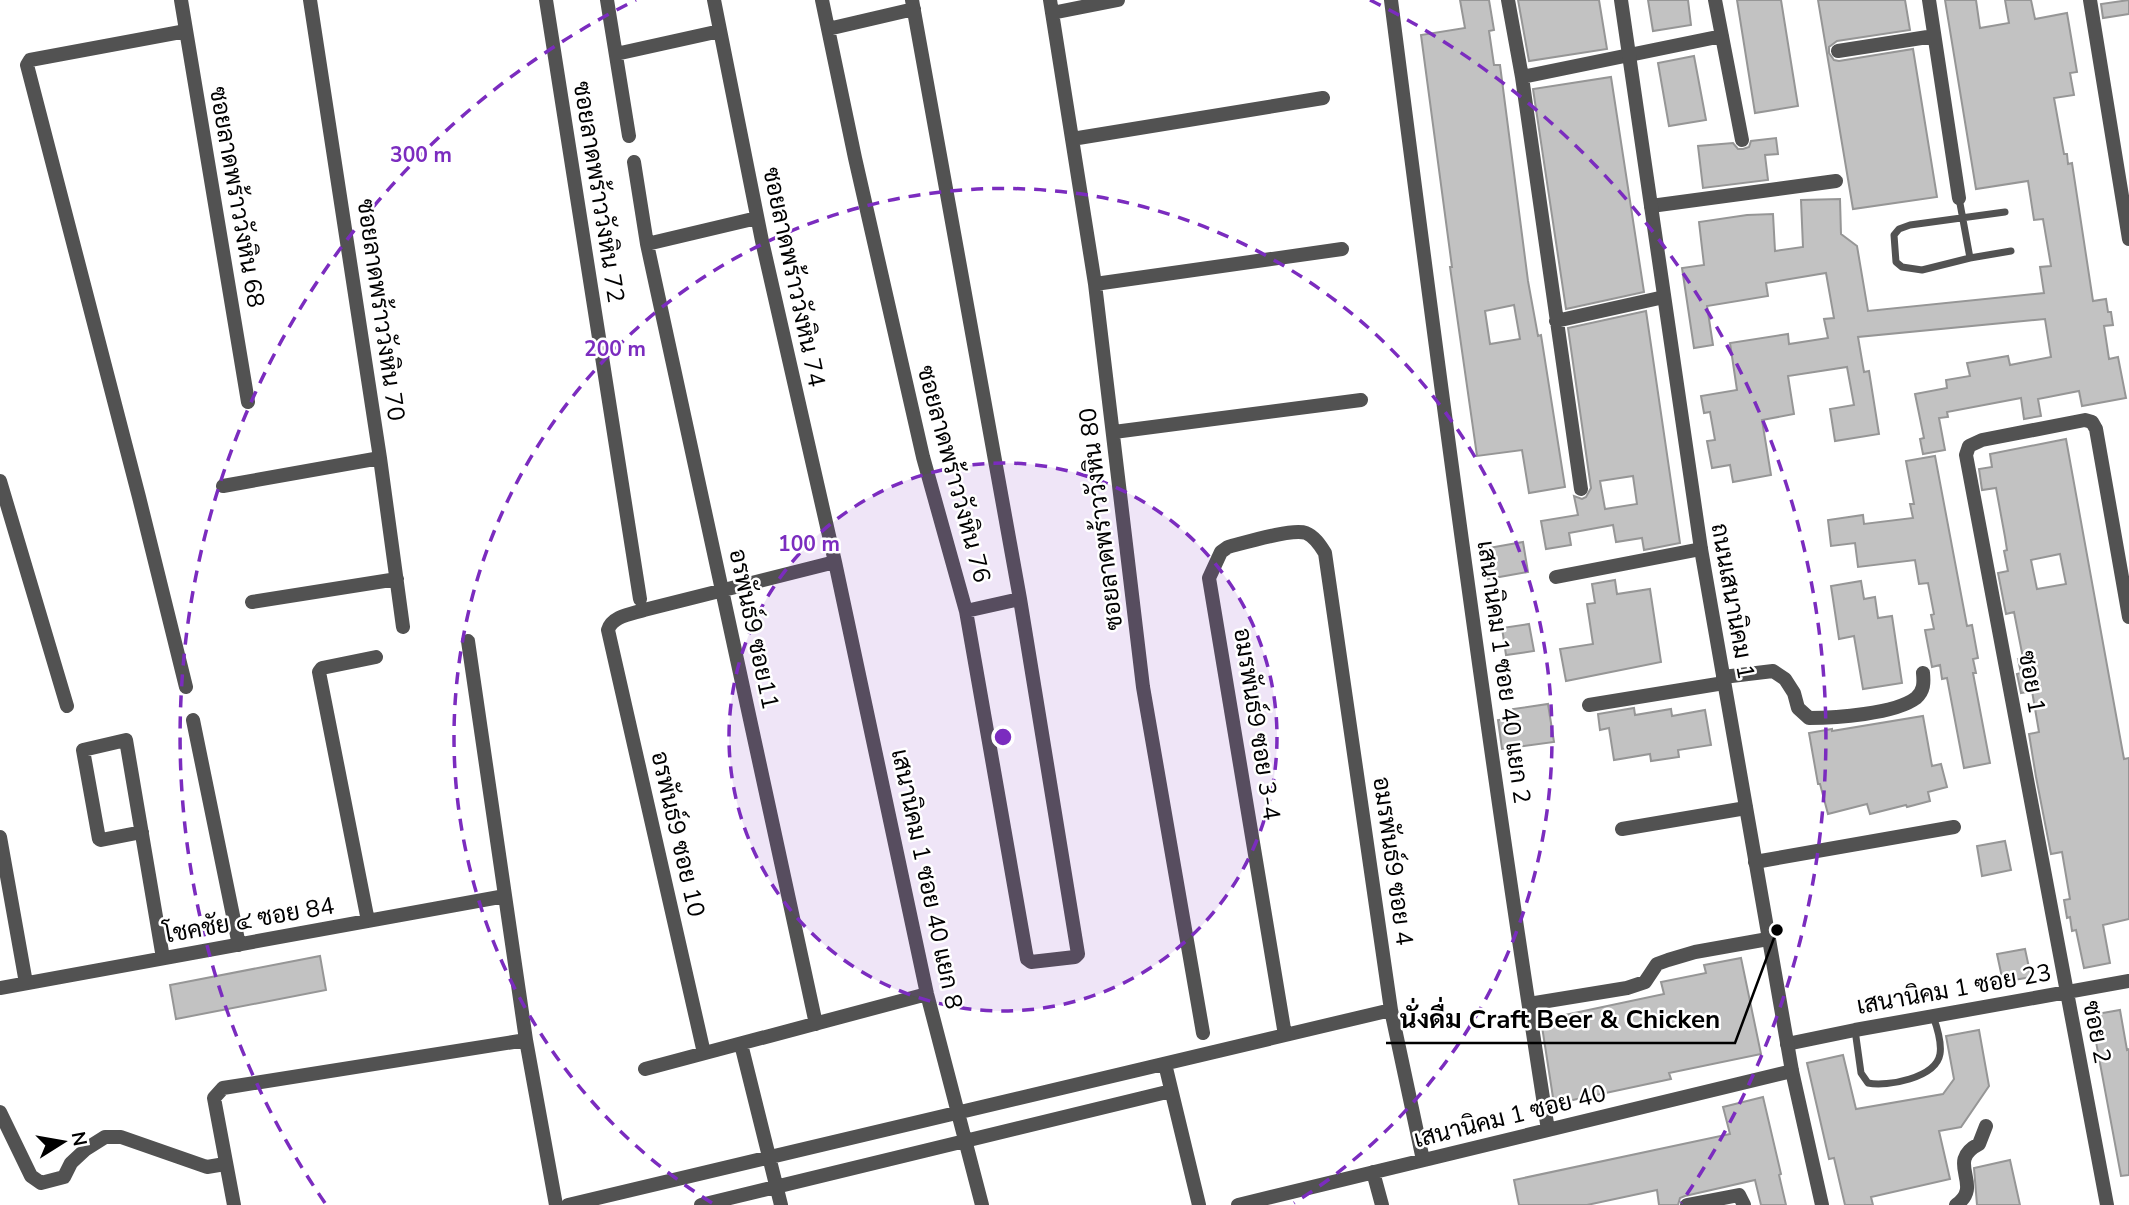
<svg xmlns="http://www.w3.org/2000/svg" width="2129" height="1205" viewBox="0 0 2129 1205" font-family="'Nunito Sans',Sarabun,sans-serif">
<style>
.building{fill:#c2c2c2;stroke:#969696;stroke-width:2;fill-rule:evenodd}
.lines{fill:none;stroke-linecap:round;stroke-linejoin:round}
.service{stroke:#525252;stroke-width:7}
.minor{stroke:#525252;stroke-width:14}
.tertiary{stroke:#525252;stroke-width:14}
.ring{fill:none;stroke:#7b2cbf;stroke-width:3.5;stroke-dasharray:12 9}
.labels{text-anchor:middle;stroke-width:5;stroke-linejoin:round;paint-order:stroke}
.street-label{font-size:24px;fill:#000;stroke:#fff}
.centre{fill:#7b2cbf;stroke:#fff;stroke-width:3.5}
.ring-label{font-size:21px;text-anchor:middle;font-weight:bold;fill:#7b2cbf;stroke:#fff;stroke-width:5;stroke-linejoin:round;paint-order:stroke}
.leader{fill:none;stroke:#000;stroke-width:2.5}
.callout-dot{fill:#000;stroke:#fff;stroke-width:2.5}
.callout-label{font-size:26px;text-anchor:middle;font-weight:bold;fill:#000;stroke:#fff;stroke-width:5;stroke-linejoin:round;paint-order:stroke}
</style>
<rect width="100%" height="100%" fill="#fff"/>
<path class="building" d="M1460 0H1489L1494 30 1489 31 1494 65H1500L1528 281 1538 336 1541 335 1565 487 1529 493 1522 450 1477 456 1450 267H1452L1421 35 1465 28ZM1514 305 1520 339 1490 344 1485 311Z
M1518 0H1599L1607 49 1529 61Z
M1648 0H1688L1691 25 1653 31Z
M1737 0H1781L1798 106 1755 113Z
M1818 0H1905L1910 30 1837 41 1829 47V53L1834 60 1839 61 1913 49 1937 197 1853 209Z
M1945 0H1976L1980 28 2009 23 2005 0H2031L2035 19 2067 13 2077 72 2070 73 2074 95 2054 98 2064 154H2067L2068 164 2072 163 2093 301 2106 299 2108 312H2111L2113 325 2104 326 2109 359 2118 357 2126 398 2082 406 2079 391 2038 399 2041 416 2024 419 2021 398 1947 412 1948 417 1939 418 1945 450 1923 454 1920 439 1924 438 1915 394 1947 388 1946 380 1970 376 1967 363 2008 356 2010 365 2051 357 2045 319 1858 337 1864 372 1869 371 1879 434 1835 441 1830 409 1854 405 1847 367 1788 376 1794 414 1762 420 1771 475 1733 482 1730 465 1712 468 1707 441 1715 440 1710 412 1704 413 1701 396 1737 390 1730 343 1788 334 1789 344 1828 338 1824 319 1834 318 1826 273 1766 283 1768 296 1707 306 1713 345 1694 348 1682 268 1704 265 1699 222 1747 215 1773 214 1775 251 1803 247 1801 200 1840 199 1841 234 1857 246 1868 311 2044 293 2040 267 2051 266 2043 219 2034 220 2028 181 1976 189Z
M2129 0V14L2103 18 2101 4Z
M1694 56 1706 120 1669 126 1658 63Z
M1611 77 1644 292 1566 309 1533 89Z
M1776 138 1778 154 1765 155 1768 180 1703 188 1698 146 1733 143 1738 149H1743L1749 147 1751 141Z
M1646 311 1680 543 1644 550 1642 538 1616 542 1613 525 1569 533 1571 545 1546 549 1541 521 1578 515 1574 496 1582 499 1586 497 1591 488 1568 328ZM1633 476 1637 504 1605 509 1600 481Z
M2066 439 2124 759 2129 758V919L2103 925 2110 963 2084 968 2076 930 2072 931 2070 917 2067 918 2064 900 2070 899 2062 852 2051 854 2036 777 2029 734 2039 732 2032 691 2021 693 2017 674 2021 673 2018 659 2023 658 2014 612 2006 614 1998 573 2008 571 2004 551 2007 550 2005 537 1996 488 1982 490 1979 469 1992 467 1990 454ZM2060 554 2066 584 2037 589 2031 560Z
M1935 456 1967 626 1972 625 1978 658 1973 659 1976 673H1973L1990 763 1964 768 1947 678 1942 679 1940 665 1932 667 1925 630 1934 629 1931 615 1934 614 1928 583 1919 584 1915 560 1858 567 1855 543 1831 546 1828 520 1863 515 1864 524 1913 518 1910 504H1914L1906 461Z
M1523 542 1528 572 1488 579 1483 549Z
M1615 580 1617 594 1650 589 1661 662 1566 681 1560 649 1593 644 1587 604 1595 603 1592 584Z
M1861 581 1864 599 1875 597 1878 618 1892 616 1902 683 1863 689 1854 636 1839 639 1831 586Z
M1529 624 1534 651 1506 655 1502 628Z
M1548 704 1554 742 1502 749 1498 720 1515 718 1513 709Z
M1634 708 1635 715 1671 709 1672 716 1705 710 1711 745 1678 750 1679 757 1651 761 1650 754 1614 760 1609 728 1600 730 1598 714Z
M1923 716 1932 766 1941 764 1947 787 1928 792 1930 801 1907 807 1906 805 1870 814 1867 804 1828 814 1820 784H1818L1809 733 1832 729V731Z
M2005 841 2011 870 1982 876 1977 846Z
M2025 949 2031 977 2003 982 1997 954Z
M320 956 326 990 176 1019 170 985Z
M1741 958 1761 1054 1669 1073 1671 1079 1554 1104 1541 1020 1664 994 1661 982 1706 973 1704 965Z
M2120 1010 2127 1050 2129 1049V1175L2121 1176 2091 1015Z
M1979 1030 1989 1086 1961 1127 1939 1131 1950 1179 1871 1197 1873 1205H1845L1834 1158 1829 1159 1807 1063 1843 1055 1856 1109 1943 1094 1954 1079 1946 1036Z
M1763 1097 1781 1174 1779 1175 1786 1205H1761L1755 1180 1685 1196 1680 1198 1678 1205H1659L1657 1190 1587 1205H1519L1514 1180 1730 1134 1723 1107Z
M2010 1160 2020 1205H1977L1974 1168Z"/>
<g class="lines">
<path class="service" d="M1959 198 1970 258
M2005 212 1910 225 1899 229 1894 235 1896 262 1902 267 1922 270 1970 258 2011 251
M1855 1030 1861 1073 1868 1083C1887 1087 1936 1078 1940 1054 1942 1042 1937 1027 1933 1016"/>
<path class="minor" d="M181 0 248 402
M310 0 380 458 403 627
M546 0 640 599
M607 0 629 136
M714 0 762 241 835 562 927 994 982 1205
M822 0 855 158 923 457 966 611 1027 959 1031 962 1075 957 1078 954 1020 599 912 0
M1050 0 1095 284 1143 687 1203 1033
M1391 0C1439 377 1489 754 1548 1130
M1508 0 1522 77 1581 489
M1715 0 1742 140
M1929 0 1959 198
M2090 0 2129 239
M1052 13 1118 0
M828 29 914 9
M1838 51 1934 36
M616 54 720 31
M1522 77 1722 36
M1072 139 1323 98
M634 162 647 244 816 1024
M1651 206 1836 181
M647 244 757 218
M1095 284 1342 249
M1556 321 1664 297
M1114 432 1361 400
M0 481 67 706
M223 486 380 458
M1556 577 1701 549
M252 602 397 579
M966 611 1020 599
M468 641 526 1040 556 1205
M1723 677 1773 671 1785 679 1794 693 1798 708 1809 718C1835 718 1895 714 1916 698 1924 691 1924 683 1923 673
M186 687 139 497 27 65 30 60 186 31
M1589 705 1724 683
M193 720 239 945
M1622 829 1746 808
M142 832 101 840 99 839 83 750 126 740 163 958
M0 837 26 983
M1755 862 1954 827
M368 921 319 672 322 668 376 657
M0 988 505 896
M1529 1004 1627 988 1645 982 1657 964 1668 960 1695 952 1768 939
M1285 1035 1209 578 1221 552 1228 547C1244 543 1292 528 1306 533 1314 536 1320 545 1325 553L1391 1010 1423 1160
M741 1044 781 1205
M1787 1044 1855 1030 2129 981
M704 1053 608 630C612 616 632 614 644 610L835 562
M1165 1064 1199 1205
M645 1069 927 994
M0 1112 31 1176 41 1183 64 1177 71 1163 86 1149 105 1137H121L207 1167 225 1164
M1373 1172 1382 1205
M234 1205 214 1098 223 1088 526 1040
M568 1205 1391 1010
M701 1205 1171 1091
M1238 1205 1792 1071
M1687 1205 1739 1195 1744 1205
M1956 1205C1985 1185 1944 1162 1979 1144L1986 1126
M2107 1205 1966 455 1969 446 1982 440 2085 420 2092 422 2096 429 2129 617"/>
<path class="tertiary" d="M1621 0 1701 549 1792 1071 1822 1205"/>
</g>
<circle cx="1003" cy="737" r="274" fill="#7b2cbf" fill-opacity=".12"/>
<g class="ring">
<circle cx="1003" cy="737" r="274"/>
<path d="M712 1203A549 549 0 1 1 1294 1203"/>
<path d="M325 1203A823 823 0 0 1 636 0M1370 0A823 823 0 0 1 1681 1203"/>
</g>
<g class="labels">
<g class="street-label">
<text transform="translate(599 192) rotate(81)" y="8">ซอยลาดพร้าววังหิน 72</text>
<text transform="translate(237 197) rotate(80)" y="8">ซอยลาดพร้าววังหิน 68</text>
<text transform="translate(794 277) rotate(78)" y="8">ซอยลาดพร้าววังหิน 74</text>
<text transform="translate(381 310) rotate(82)" y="8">ซอยลาดพร้าววังหิน 70</text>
<text transform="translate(954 474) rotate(75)" y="8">ซอยลาดพร้าววังหิน 76</text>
<text transform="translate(1101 519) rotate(-97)" y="8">ซอยลาดพร้าววังหิน 80</text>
<text transform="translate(1733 601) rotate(80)" y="8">ถนนเสนานิคม 1</text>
<text transform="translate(754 629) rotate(78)" y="8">อรพันธ์9 ซอย11</text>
<text transform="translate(1504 672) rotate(82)" y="8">เสนานิคม 1 ซอย 40 แยก 2</text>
<text transform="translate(2032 682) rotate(80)" y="8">ซอย 1</text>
<text transform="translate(1257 724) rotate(81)" y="8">อมรพันธ์9 ซอย 3-4</text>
<text transform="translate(678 834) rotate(77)" y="8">อรพันธ์9 ซอย 10</text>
<text transform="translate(1393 861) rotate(82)" y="8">อมรพันธ์9 ซอย 4</text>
<text transform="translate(927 879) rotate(78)" y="8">เสนานิคม 1 ซอย 40 แยก 8</text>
<text transform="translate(249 920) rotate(-10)" y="8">โชคชัย ๔ ซอย 84</text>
<text transform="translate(1954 989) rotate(-10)" y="8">เสนานิคม 1 ซอย 23</text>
<text transform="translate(2097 1032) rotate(79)" y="8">ซอย 2</text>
<text transform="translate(1510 1116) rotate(-14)" y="8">เสนานิคม 1 ซอย 40</text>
</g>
</g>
<circle cx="1003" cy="737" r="10" class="centre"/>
<g class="ring-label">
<text x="421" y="162">300 m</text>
<text x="615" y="356">200 m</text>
<text x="809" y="551">100 m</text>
</g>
<path class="leader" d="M1777 930L1735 1043H1386"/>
<circle class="callout-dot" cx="1777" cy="930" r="7"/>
<g class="callout-label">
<text x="1560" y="1028">นั่งดื่ม Craft Beer &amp; Chicken</text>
</g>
<g transform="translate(63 1142) rotate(79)" stroke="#ffffff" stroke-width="5" paint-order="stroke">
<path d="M0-5L12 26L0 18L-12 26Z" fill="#000000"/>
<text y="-10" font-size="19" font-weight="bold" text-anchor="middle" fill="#000000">N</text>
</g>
</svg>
